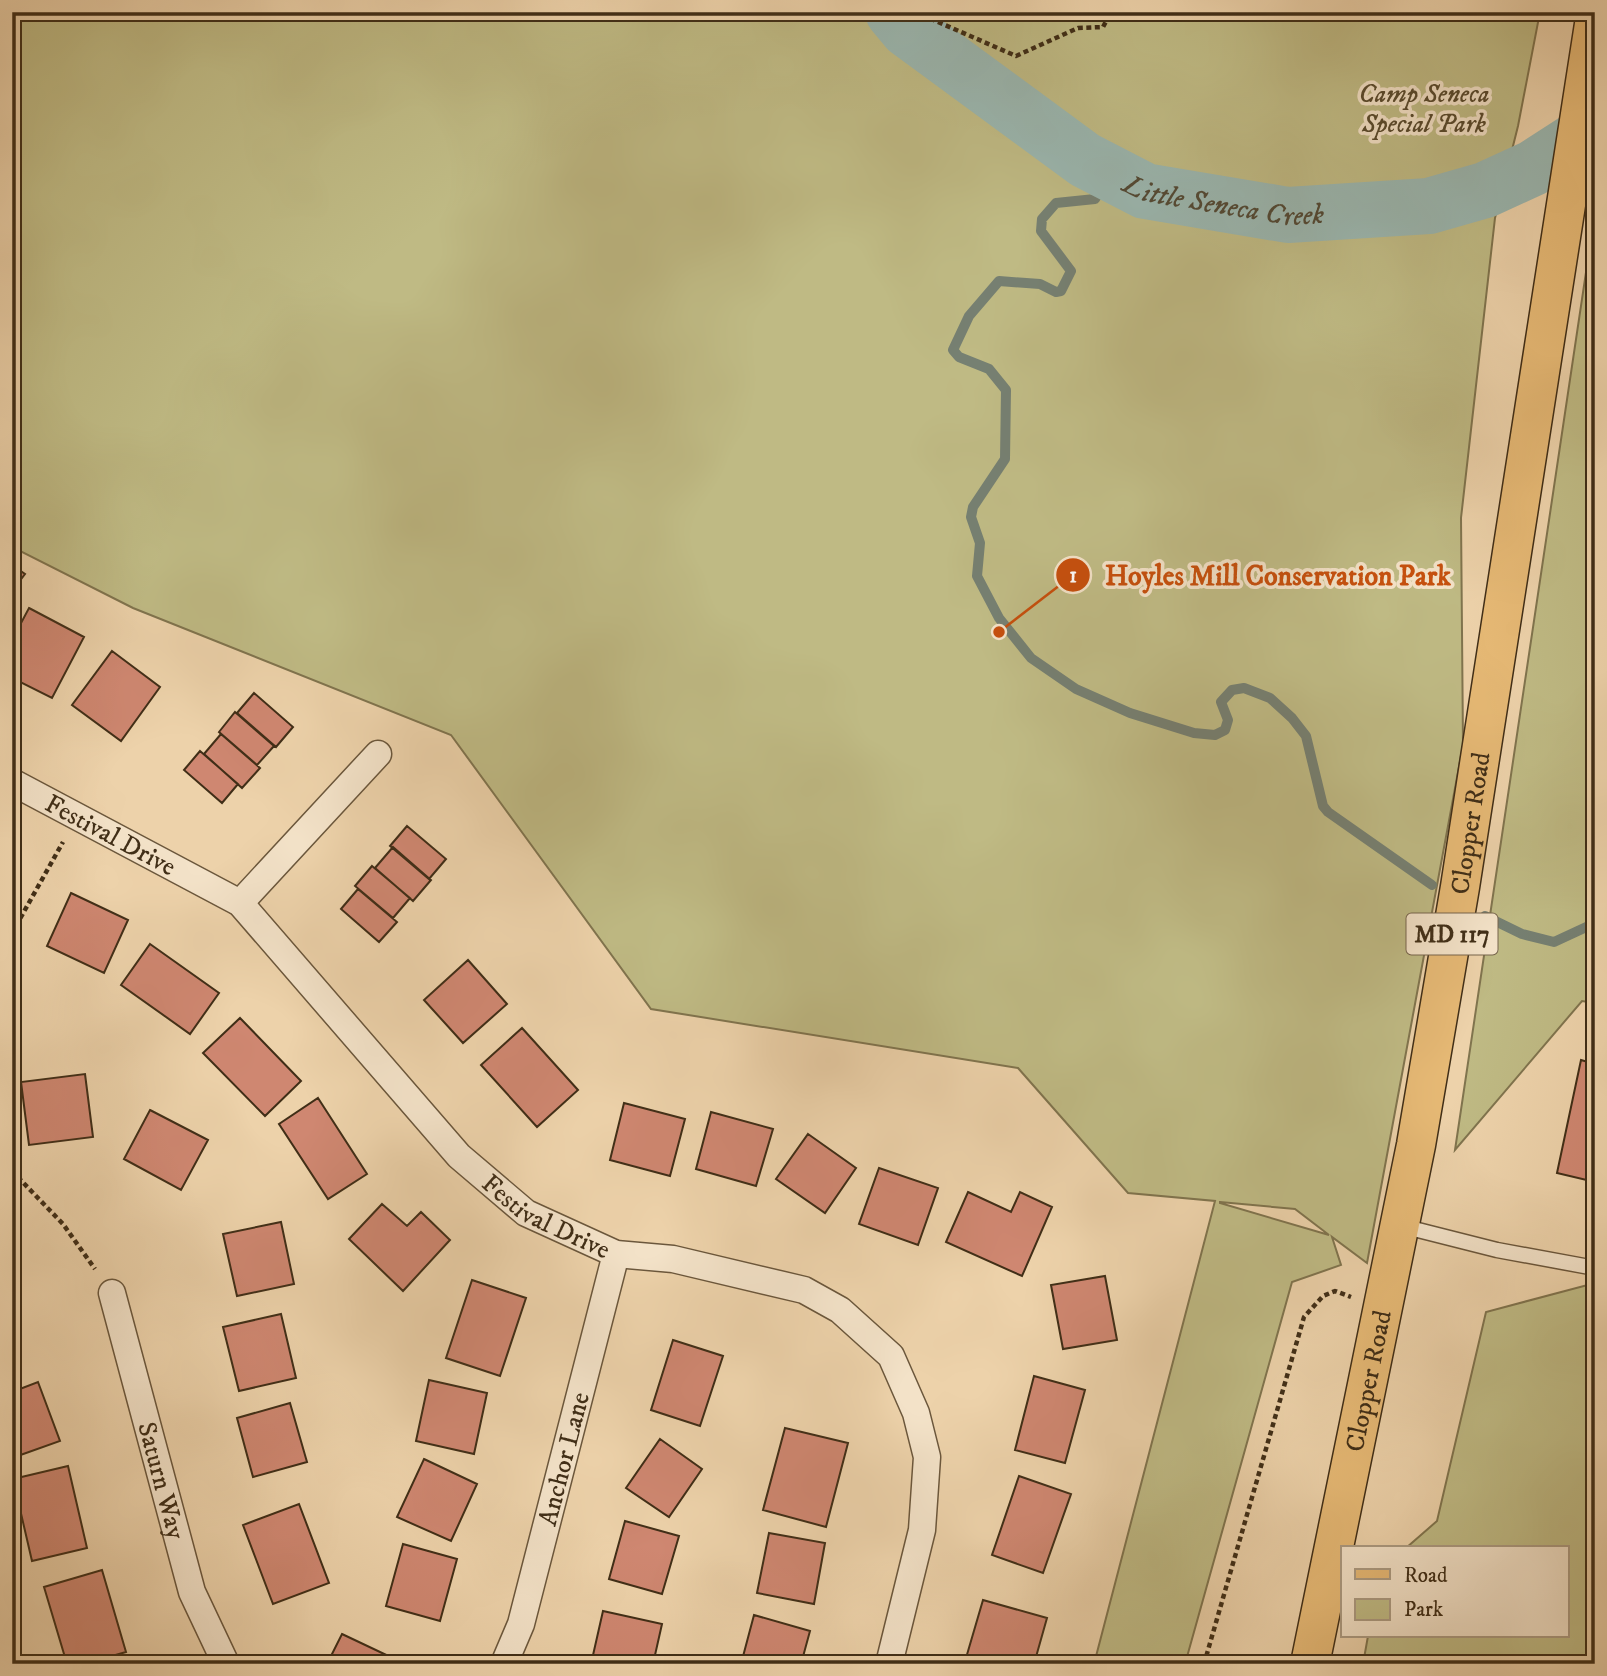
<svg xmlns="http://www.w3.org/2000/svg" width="1607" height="1676" viewBox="0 0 1607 1676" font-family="'IM FELL DW Pica',serif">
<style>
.green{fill:#bfba84;stroke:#80744e;stroke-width:2;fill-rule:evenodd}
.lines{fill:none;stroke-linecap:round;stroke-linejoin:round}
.stream{stroke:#768072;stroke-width:10}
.river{stroke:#9ab6af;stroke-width:56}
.building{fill:#cf8771;stroke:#402e17;stroke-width:2}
.lane-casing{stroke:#6b573c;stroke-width:17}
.street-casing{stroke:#6b573c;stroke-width:29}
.primary-casing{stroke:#402e17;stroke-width:41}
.path{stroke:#402e17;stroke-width:4.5;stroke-dasharray:5 3.5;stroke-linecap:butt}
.lane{stroke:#f3e2c8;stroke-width:14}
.street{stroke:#f3e2c8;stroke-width:26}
.primary{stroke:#e6b975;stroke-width:38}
.labels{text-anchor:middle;stroke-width:7;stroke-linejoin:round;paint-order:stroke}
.shield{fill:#f3e2c8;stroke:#76644c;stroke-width:2}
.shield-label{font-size:24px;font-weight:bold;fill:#402e17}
.park-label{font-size:26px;font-style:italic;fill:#594a2d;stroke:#f3e2c8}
.street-label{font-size:26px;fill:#402e17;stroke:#f3e2c8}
.water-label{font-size:28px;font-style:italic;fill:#524935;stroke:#f3e2c8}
.leader{fill:none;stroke:#c6500e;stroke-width:2.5}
.callout-dot{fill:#c6500e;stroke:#f3e2c8;stroke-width:2.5}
.mark-label{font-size:21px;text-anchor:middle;font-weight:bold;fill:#fff}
.callout-label{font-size:28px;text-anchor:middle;font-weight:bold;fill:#c6500e;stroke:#f3e2c8;stroke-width:7;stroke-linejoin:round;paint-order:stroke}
</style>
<rect width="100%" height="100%" fill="#edd2aa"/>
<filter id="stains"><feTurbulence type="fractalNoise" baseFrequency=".00286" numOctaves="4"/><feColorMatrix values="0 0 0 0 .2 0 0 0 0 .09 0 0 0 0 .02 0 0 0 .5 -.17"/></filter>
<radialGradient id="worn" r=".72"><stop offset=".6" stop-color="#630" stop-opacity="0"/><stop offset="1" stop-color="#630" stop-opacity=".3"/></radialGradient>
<path class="green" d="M12 12H1540L1518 126 1495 218 1461 518 1463 745 1367 1263 1332 1237 1341 1265 1292 1282 1185 1664H1094L1215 1201 1128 1193 1018 1068 651 1009 451 735 133 608 12 547ZM1220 1202 1295 1209 1329 1235 1220 1203Z
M1595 212V1003L1582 1001 1455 1150Z
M1595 1283V1481L1587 1482 1595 1580V1664H1363L1368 1636H1567V1548H1406L1437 1521 1486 1312Z"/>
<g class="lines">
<path class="stream" d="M1110 173 1095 199 1056 203 1042 219 1041 231 1071 271 1061 291 1056 292 1040 284 999 281 969 316 953 350 959 357 989 369 1006 390 1005 459 973 507 971 517 980 543 977 576 999 618 1031 658 1076 689 1130 713 1194 733 1215 735 1225 730 1228 720 1221 702 1232 690 1244 688 1270 698 1292 718 1306 736 1323 806 1328 812 1432 885
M1485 916 1522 934 1554 942 1595 923"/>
<path class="river" id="s1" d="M893 12 908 30 1085 160 1145 191 1288 215 1429 206 1485 190 1533 168 1595 128"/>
</g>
<path class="building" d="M12 565 25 574 12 591Z
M29 608 84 637 52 698 12 678V640Z
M112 651 160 687 121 741 72 705Z
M254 693 293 727 276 747 237 713Z
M235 712 274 746 257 765 219 732Z
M221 734 260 768 242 788 204 754Z
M200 751 238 784 222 803 184 770Z
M407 826 446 859 429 879 390 846Z
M393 847 431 880 413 901 375 868Z
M372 866 410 898 393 918 355 886Z
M358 889 397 922 379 942 341 909Z
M71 893 128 920 104 973 47 946Z
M150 944 219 993 190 1034 121 985Z
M468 960 507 1004 463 1043 424 1000Z
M240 1018 301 1081 265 1116 203 1053Z
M522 1028 578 1090 537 1127 481 1065Z
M1581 1060 1595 1064V1182L1557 1173Z
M85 1074 93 1137 29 1145 21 1082Z
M318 1098 367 1174 328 1199 279 1124Z
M624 1103 685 1119 670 1176 610 1160Z
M150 1110 208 1140 181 1190 124 1159Z
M711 1112 773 1129 756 1186 696 1169Z
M808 1134 856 1168 825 1213 776 1179Z
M879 1168 938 1188 918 1245 859 1224Z
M968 1192 1011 1212 1020 1192 1052 1207 1022 1276 946 1242Z
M382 1204 407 1226 421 1212 450 1240 403 1291 349 1239Z
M281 1222 294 1284 237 1296 223 1234Z
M1105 1276 1117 1340 1063 1349 1051 1285Z
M472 1280 526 1298 500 1376 446 1358Z
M281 1314 296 1378 239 1391 223 1327Z
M673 1340 723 1356 700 1426 651 1410Z
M1034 1376 1085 1390 1065 1463 1015 1450Z
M429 1380 487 1393 474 1454 416 1441Z
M38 1382 60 1441 12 1458V1392Z
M290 1403 307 1462 253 1477 237 1418Z
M785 1428 848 1443 826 1527 763 1510Z
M660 1439 702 1469 669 1517 626 1488Z
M424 1459 477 1484 451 1541 397 1517Z
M68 1466 87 1548 32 1561 13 1479Z
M1019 1476 1071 1494 1043 1573 992 1555Z
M299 1504 329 1583 273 1604 243 1525Z
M625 1521 679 1536 662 1594 609 1579Z
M769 1533 825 1543 814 1604 757 1593Z
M403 1544 457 1559 440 1621 386 1606Z
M102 1570 126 1652 84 1664H67L44 1587Z
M983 1600 1047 1618 1034 1664H984L966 1658Z
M603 1611 662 1624 653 1664H591Z
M754 1615 810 1631 801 1664H741Z
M342 1634 397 1660 395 1664H327Z"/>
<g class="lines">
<g class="lane-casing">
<path id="lane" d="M1402 1226 1497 1250 1595 1268"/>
</g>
<g class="street-casing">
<g id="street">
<path id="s2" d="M12 782 240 903 459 1156 526 1213 616 1254 673 1259 804 1290 840 1310 891 1356 916 1413 927 1457 922 1530 889 1664"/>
<path d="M240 903 378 754"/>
<path id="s3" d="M112 1293 192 1592 226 1664"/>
<path id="s4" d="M504 1664 521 1624 616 1254"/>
</g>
</g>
<g class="primary-casing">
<g id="primary">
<path id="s5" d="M1310 1664 1416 1145 1460 887 1595 18"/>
</g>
</g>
<path class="path" d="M925 12 929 18 1016 56 1078 28 1103 27 1111 12
M12 933 63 842
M12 1171 63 1224 95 1269
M1204 1664 1304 1317 1323 1296 1335 1291 1351 1297"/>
<use href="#lane" class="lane"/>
<use href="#street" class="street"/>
<use href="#primary" class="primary"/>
</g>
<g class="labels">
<rect class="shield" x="1406.5" y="913.5" width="91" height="41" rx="5"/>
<g class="shield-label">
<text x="1452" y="942">MD 117</text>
</g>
<g class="park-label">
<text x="1424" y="102">Camp Seneca<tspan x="1424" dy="30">Special Park</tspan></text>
</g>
<g class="street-label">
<text dy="9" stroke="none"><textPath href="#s5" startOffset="856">Clopper Road</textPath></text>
<text dy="9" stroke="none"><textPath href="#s2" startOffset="112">Festival Drive</textPath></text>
<text dy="9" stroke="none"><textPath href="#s2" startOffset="700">Festival Drive</textPath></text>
<text dy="9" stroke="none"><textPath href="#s5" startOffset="289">Clopper Road</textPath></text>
<text dy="9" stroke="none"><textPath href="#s4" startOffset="214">Anchor Lane</textPath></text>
<text dy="9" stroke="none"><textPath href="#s3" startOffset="194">Saturn Way</textPath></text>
</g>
<g class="water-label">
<text dy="10" stroke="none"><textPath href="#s1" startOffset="390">Little Seneca Creek</textPath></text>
</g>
</g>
<path class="leader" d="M999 632L1073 575"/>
<g class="callout-dot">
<circle cx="999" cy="632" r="7"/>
<circle cx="1073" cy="575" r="18"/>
</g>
<g class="mark-label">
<text x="1073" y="582">1</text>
</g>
<g class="callout-label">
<text x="1278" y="585">Hoyles Mill Conservation Park</text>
</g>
<rect width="1607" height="1676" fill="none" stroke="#edd2aa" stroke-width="42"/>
<rect x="14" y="14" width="1579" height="1648" fill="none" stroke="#402e17" stroke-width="3.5"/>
<rect x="21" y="21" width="1565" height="1634" fill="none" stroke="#402e17" stroke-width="2"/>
<rect x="1341" y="1546" width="228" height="91" fill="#f3e2c8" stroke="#ab9a81" stroke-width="2"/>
<rect x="1355" y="1569" width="35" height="10" fill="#e6b975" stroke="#ab9a81" stroke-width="2"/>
<text x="1404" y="1582" font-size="21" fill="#402e17">Road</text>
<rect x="1355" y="1599" width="35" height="21" fill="#bfba84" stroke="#ab9a81" stroke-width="2"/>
<text x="1404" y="1616" font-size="21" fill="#402e17">Park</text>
<rect width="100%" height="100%" filter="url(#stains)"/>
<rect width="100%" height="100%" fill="url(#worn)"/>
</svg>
